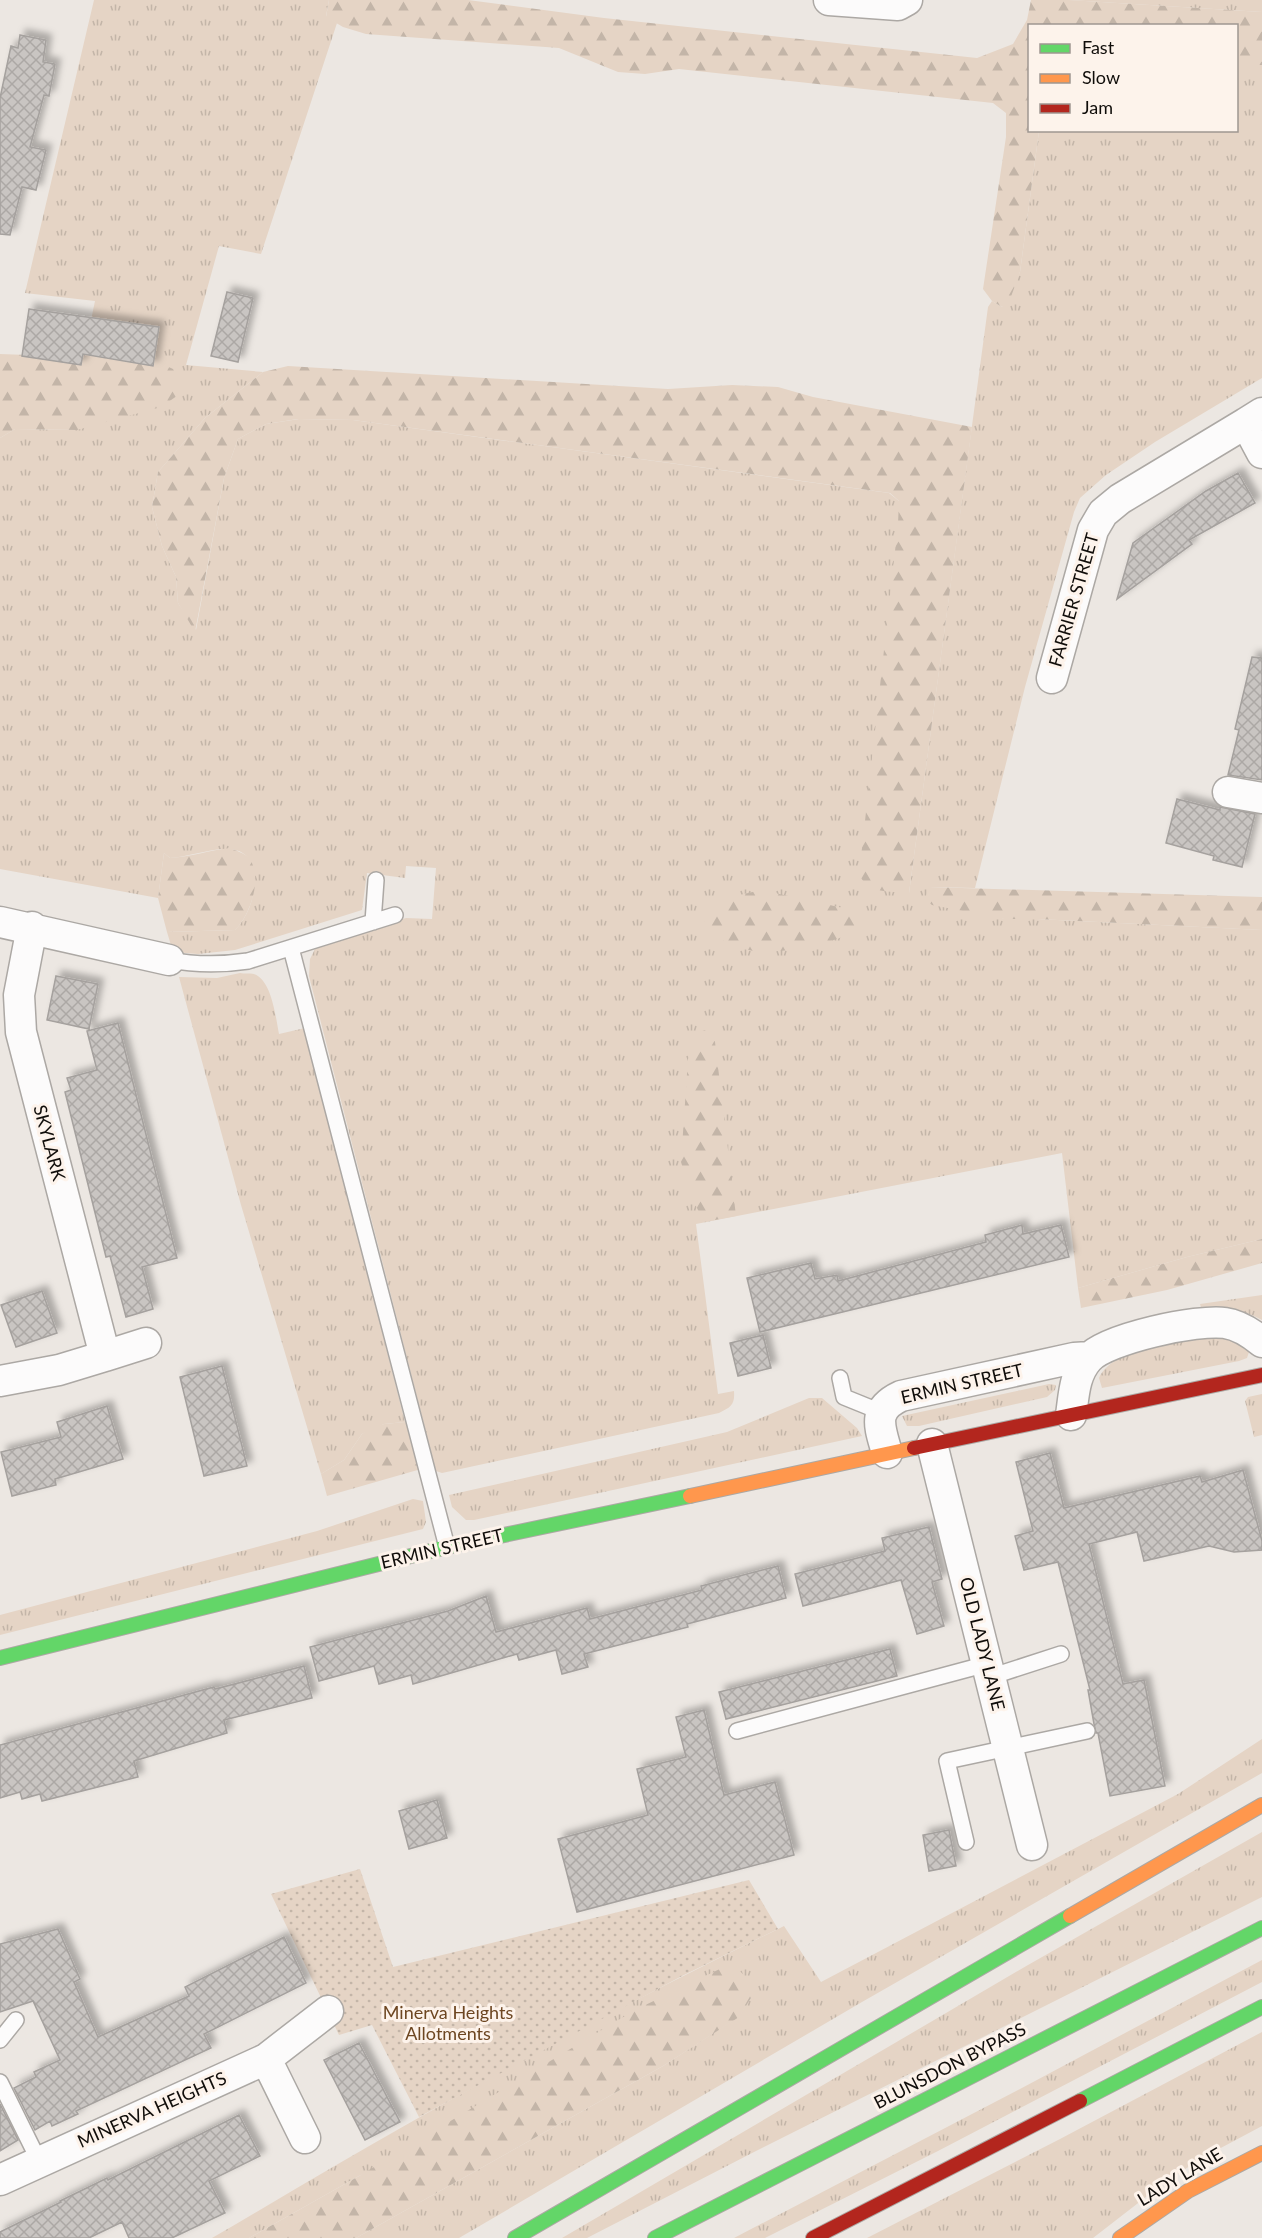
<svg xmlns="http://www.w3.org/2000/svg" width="1262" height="2238" viewBox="0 0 1262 2238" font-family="Lato,sans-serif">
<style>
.grass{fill:url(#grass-tufts)}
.forest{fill:url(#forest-firs)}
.garden{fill:url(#garden-dots)}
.building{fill:url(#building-cross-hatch);stroke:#a5a19e;stroke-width:1.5;filter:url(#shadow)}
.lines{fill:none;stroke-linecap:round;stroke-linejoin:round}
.lane-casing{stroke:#aca8a4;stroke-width:18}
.street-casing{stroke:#aca8a4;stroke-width:33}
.fast-casing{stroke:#aca8a4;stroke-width:16}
.slow-casing{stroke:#aca8a4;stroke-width:16}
.jam-casing{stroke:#aca8a4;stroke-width:16}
.lane{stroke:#fcfbfb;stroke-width:15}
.street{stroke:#fcfbfb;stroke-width:30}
.fast{stroke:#63d668;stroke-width:14}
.slow{stroke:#ff974d;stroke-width:14}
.jam{stroke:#b3261e;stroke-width:14}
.labels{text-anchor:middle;stroke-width:6;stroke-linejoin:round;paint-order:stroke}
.street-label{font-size:18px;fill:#100d0a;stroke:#fdf3eb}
.park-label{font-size:18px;fill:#6d4621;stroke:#fdf3eb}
</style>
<defs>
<pattern id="grass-tufts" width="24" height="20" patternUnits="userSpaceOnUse" patternTransform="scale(1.5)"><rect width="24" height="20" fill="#e5d4c5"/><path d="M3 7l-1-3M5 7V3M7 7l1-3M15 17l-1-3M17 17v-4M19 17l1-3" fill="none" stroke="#c3b5a8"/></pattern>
<pattern id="forest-firs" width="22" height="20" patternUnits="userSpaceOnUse" patternTransform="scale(1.5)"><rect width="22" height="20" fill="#e5d4c5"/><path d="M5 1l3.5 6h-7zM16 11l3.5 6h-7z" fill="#c3b5a8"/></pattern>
<pattern id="garden-dots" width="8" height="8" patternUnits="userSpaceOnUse" patternTransform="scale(1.5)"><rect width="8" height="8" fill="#e5d4c5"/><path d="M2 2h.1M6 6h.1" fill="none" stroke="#c3b5a8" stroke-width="1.8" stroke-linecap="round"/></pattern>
<pattern id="building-cross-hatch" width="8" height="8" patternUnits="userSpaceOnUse" patternTransform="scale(1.5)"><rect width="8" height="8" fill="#c9c5c2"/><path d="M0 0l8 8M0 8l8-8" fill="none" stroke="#aca8a5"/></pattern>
<filter id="shadow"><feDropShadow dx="5.5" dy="-5.5" stdDeviation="3" flood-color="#0004"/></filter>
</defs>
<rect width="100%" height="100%" fill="#ece7e2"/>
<path class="grass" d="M94 0H329L326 16 337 23 261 254 219 246 186 365 263 372 205 418 158 472 152 507 162 546 176 577 178 603 196 630 224 478 238 439 266 424 299 419 353 420 889 493 899 501 909 893 988 307 992 301 1002 307 1020 272 1039 131 1236 130 1237 65H1262V378L1155 442 1106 475 1080 498 1074 512 1025 687 975 888 929 887 1004 919H1037L1262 930V1239L1187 1257 1078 1288 1062 1153 696 1224 718 1394 734 1391C735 1405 731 1407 719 1413L442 1473 436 1471 309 976 310 959 316 947 406 918 432 919 436 868 406 866 405 878 367 873 362 910 235 950 198 954 173 952 167 932 235 930C247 918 254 900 254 883 255 827 201 857 170 858L164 853 158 898 0 869V438L15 429 77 430 111 358H83L95 301 25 293Z
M1069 0H1262V12Z
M240 973C244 974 250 973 254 974 272 980 276 1019 279 1034L305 1028 405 1422 384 1424 362 1434 344 1460 321 1474 241 1205 179 977 217 978Z
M1262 1295V1320C1241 1309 1225 1306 1201 1307L1200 1304Z
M1221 1336 1241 1342 1249 1352 1247 1358 1239 1361 1102 1388 1099 1378C1114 1345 1187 1340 1221 1336Z
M1049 1384 1056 1385 1055 1390 1047 1397 919 1426H907L902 1416Z
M1262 1394V1435L1254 1437 1245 1401 1248 1397Z
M809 1398H822L857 1428 862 1436 474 1520H466L452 1507 449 1495 727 1432Z
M413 1499 423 1501 426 1522 423 1529 0 1635V1615L317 1531Z
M1262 1739V1773L862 2002 459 2238H356L663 2066 738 2017 751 1998 359 2176 249 2238H212C281 2198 350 2156 420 2117 537 2051 657 1988 778 1929L784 1926 821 1982 1178 1794Z
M1262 1832V1897L756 2151 587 2238H562L1028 1965Z
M1262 1960V1982L938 2151 765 2238H734L1020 2089Z
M1262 2032V2126L1202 2158 1164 2183 1093 2238H867L1060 2139Z"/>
<path class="forest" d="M329 0H468L604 18 977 58 1013 44 1027 20 1031 0H1069L1262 12V65H1237L1236 26H1030V130L1039 131 1020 272 1009 302 1002 307 992 301 983 289 1006 137V113L993 103 679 69 645 74 618 72 559 48 366 34 343 27 326 17Z
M0 354 111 358 160 363 173 369 184 391 161 407 77 430 15 429 0 438Z
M288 366 668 389 732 385 778 387 813 397 972 427 909 893C889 891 870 894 859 875L898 524 899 501 890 493 353 420 298 419 266 424 238 439 224 478 195 632 178 603 176 577 162 546 152 507 158 472 205 418 263 372Z
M230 848C235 850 243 853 247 856 265 874 250 916 235 930L167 932 158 898 164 853 170 858C190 857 210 850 230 848Z
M929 887 1262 897V930L1037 919H1004L932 905 925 899Z
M761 890 866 913C864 918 861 925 857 929 840 943 785 952 763 952 746 952 717 939 703 929L705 915 731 897Z
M705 1030 715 1042 736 1216 704 1222 692 1198 681 1162 688 1059 697 1033Z
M1262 1239V1263L1167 1290 1081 1308 1078 1288 1187 1257Z
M405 1422 427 1435 435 1465 327 1496 321 1474 344 1460 362 1434 371 1428 384 1424Z
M728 1965 739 1970 751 1983V1998L739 2017 663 2066 356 2238H249L359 2176 635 2010Z"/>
<path class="garden" d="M360 1869 393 1967 749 1880 778 1929 682 1976 419 2117 372 2025 339 2035 271 1894Z"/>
<path class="building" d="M20 35 46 40 43 62 55 64 49 96 44 95 30 147 46 150 36 190 22 187 10 235 0 234V98L11 46 18 48Z
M227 292 253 298 238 362 211 356Z
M29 309 159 327 153 366 83 354 81 365 22 356Z
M1238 473 1255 503 1189 540 1192 544 1117 599 1133 543 1206 491Z
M1252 657 1262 658V780L1228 775 1239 730 1235 729Z
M1177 799 1220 810V807L1255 814 1242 867 1213 860 1214 856 1166 843Z
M56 976 98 984 89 1029 47 1020Z
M118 1023 177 1258 142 1267 153 1309 126 1317 110 1256 106 1257 65 1092 71 1090 67 1078 97 1070 87 1031Z
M1022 1225 1023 1234 1061 1225 1069 1257 760 1332 747 1278 811 1263 815 1279 837 1275 838 1281 986 1242 985 1235Z
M42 1291 57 1333 16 1347 1 1305Z
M763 1335 771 1368 738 1376 730 1343Z
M222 1366 247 1466 204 1476 180 1377Z
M107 1406 123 1459 55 1479 56 1485 12 1496 1 1452 61 1437 57 1422Z
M1050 1453 1064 1508 1200 1476 1202 1482 1243 1470 1262 1541V1550L1234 1552 1209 1546 1144 1561 1137 1532 1089 1544 1123 1684 1144 1680 1165 1786 1110 1796 1098 1733H1096L1094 1724 1088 1690H1090L1058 1562 1024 1570 1015 1536 1033 1531 1016 1462Z
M929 1527 942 1579 932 1582 944 1626 917 1634 901 1580 803 1606 795 1574 885 1551 882 1538Z
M778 1566 786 1598 687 1624 688 1627 584 1654 588 1667 562 1674 556 1650 519 1660 517 1654 413 1684 411 1675 379 1684 374 1666 319 1681 310 1647 448 1611 486 1596 496 1632 587 1608 590 1619 702 1590 701 1586Z
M890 1649 897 1676 726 1719 719 1692Z
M304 1666 312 1698 224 1720 227 1733 134 1761 138 1777 42 1801 40 1794 22 1799 20 1792 0 1798V1745L214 1687 215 1689Z
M704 1710 724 1795 775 1782 794 1855 577 1912 558 1839 648 1815 637 1769 686 1757 676 1717Z
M437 1800 447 1838 409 1849 399 1811Z
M949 1830 956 1866 929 1871 923 1835Z
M58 1929 80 1979 74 1982 98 2037 189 1996 185 1987 284 1937 306 1983 204 2034 211 2048 76 2111 78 2114 52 2126 50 2121 35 2130 14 2088 36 2077 34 2072 60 2060 33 2001 0 2012V1944Z
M359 2043 400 2122 365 2140 324 2060Z
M0 2104 18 2140 0 2151Z
M239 2115 260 2156 209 2181 225 2213 172 2238H129L122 2222 89 2238H0V2232L61 2202 60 2201 107 2178 108 2180Z"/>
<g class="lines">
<g class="lane-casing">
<path id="lane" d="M373 922 376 880
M291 948 447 1547
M169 960C196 965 221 965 248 961L395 915
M840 1378 844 1397 881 1412
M990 1677 1061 1654
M737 1731 987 1664
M966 1842 947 1761 1087 1731
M0 2040 16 2020
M0 2082 39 2161"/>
</g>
<g class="street-casing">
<path id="street" d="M829 0 898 5 907 0
M1262 413 1246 423 1262 453
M1052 678 1093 530 1103 513 1120 499 1246 423
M1228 792 1262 798
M0 922 169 960
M105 1356 146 1343
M0 1381 59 1370 105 1356 21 1032 19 995 32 927
M1071 1415C1074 1395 1074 1375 1088 1359 1107 1338 1198 1319 1225 1323 1239 1325 1251 1333 1262 1342
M932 1444 1032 1845
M887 1453C880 1427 871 1410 901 1396L1074 1358 1090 1357
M266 2059 305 2138
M0 2180 266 2059 328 2011"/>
</g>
<g class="fast-casing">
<path id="fast" d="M0 1658 447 1547 690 1496
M1080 2101 1262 2007
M515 2238 1070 1916
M655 2238 1262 1928"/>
</g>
<g class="slow-casing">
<path id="slow" d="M690 1496 914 1448
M1070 1916 1262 1805
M1120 2238 1188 2191 1262 2153"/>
</g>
<g class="jam-casing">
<path id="jam" d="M914 1448 1262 1375
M813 2238 1080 2101"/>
</g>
<use href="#lane" class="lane"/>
<use href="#street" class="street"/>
<use href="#fast" class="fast"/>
<use href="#slow" class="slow"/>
<use href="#jam" class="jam"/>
</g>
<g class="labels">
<g class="street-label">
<text transform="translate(1074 600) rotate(-74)" y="6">FARRIER STREET</text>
<text transform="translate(49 1143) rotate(75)" y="6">SKYLARK</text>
<text transform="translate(962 1384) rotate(-13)" y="6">ERMIN STREET</text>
<text transform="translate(442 1549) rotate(-13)" y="6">ERMIN STREET</text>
<text transform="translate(982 1644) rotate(76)" y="6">OLD LADY LANE</text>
<text transform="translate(950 2066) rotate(-27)" y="6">BLUNSDON BYPASS</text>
<text transform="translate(152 2110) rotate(-24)" y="6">MINERVA HEIGHTS</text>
<text transform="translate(1180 2177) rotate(-31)" y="6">LADY LANE</text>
</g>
<g class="park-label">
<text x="448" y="2019">Minerva Heights<tspan x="448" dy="21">Allotments</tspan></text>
</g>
</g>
<rect x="1028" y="24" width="210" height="108" fill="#fdf3eb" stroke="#9e9791" stroke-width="1.5"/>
<rect x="1040" y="44" width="30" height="9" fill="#63d668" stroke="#9e9791" stroke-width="1.5"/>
<text x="1082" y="54" font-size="18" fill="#100d0a">Fast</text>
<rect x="1040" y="74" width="30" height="9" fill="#ff974d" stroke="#9e9791" stroke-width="1.5"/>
<text x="1082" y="84" font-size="18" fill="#100d0a">Slow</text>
<rect x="1040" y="104" width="30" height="9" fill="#b3261e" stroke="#9e9791" stroke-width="1.5"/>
<text x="1082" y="114" font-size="18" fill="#100d0a">Jam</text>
</svg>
